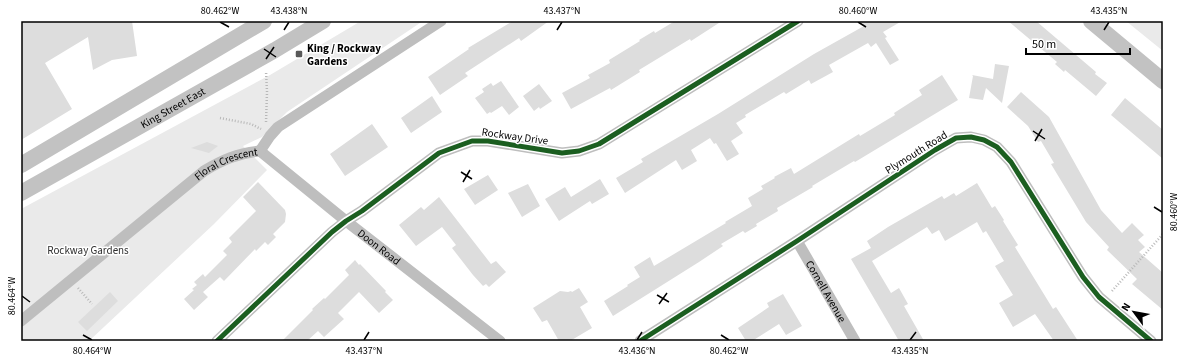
<svg xmlns="http://www.w3.org/2000/svg" width="1184" height="362" viewBox="0 0 1184 362" font-family="'Source Sans 3',sans-serif">
<style>
.green{fill:#eaeaea}
.building{fill:#ddd}
.lines{fill:none;stroke-linecap:round;stroke-linejoin:round}
.path{stroke:#b8b8b8;stroke-width:2.5;stroke-dasharray:1 2;stroke-linecap:butt}
.street{stroke:#bebebe;stroke-width:11}
.secondary{stroke:#c2c2c2;stroke-width:16}
.cycleway-casing{stroke:#fff;stroke-width:8}
.cycleway{stroke:#1b5e20;stroke-width:5}
.ticks{fill:none;stroke:#000;stroke-width:1.5}
.poi-dot{fill:#595959;stroke:#fff;stroke-width:1.5}
.labels{text-anchor:middle;stroke-width:3;stroke-linejoin:round;paint-order:stroke}
.poi-label{font-size:11px;font-weight:bold;fill:#000;stroke:#fff;text-anchor:start}
.street-label{font-size:11px;fill:#000;stroke:#fff}
.park-label{font-size:11px;fill:#303030;stroke:#fff}
.neatline{fill:none;stroke:#000;stroke-width:1.5}
.ticks-label{font-size:10px;text-anchor:middle;fill:#000}
</style>
<rect width="100%" height="100%" fill="#fff"/>
<path class="green" d="M361 21H423L287 112 262 137 243 146 267 170 214 224 89 341H21V209L270 75Z
M1126 21H1163V51Z"/>
<path class="building" d="M21 21H132L137 56 112 60 93 70 88 37 45 63 72 109 21 140Z
M513 21H549L521 41 519 38 465 73 468 76 440 95 428 77 469 49 468 48Z
M675 21H722L691 41 690 39 639 70 640 72 611 90 610 88 571 109 562 93 590 78 588 75 610 63 609 60 640 41 639 40 654 31 655 33Z
M861 21H902L883 32 887 37 885 38 899 60 890 65 876 43 871 47 868 43 829 65 833 72 811 84 809 80 786 94 784 92 745 115 746 117 736 123 743 133 731 141 739 154 727 161 716 143 714 144 710 138 691 150 697 161 682 170 676 160 625 193 616 178 643 162 641 159 718 114 814 54 864 26Z
M1008 21H1036L1096 72 1095 74 1107 83 1096 96 1065 70 1064 72 1055 64 1057 62Z
M995 64 1009 66 1002 103 986 88 983 100 969 98 973 76 972 75 993 79Z
M942 75 958 100 855 162 854 161 812 186 813 187 777 208 778 211 756 224 757 226 745 233 743 231 721 244 723 246 699 262 613 316 604 301 628 286 627 285 640 277 634 267 650 257 654 266 726 223 725 222 752 206 748 198 763 189 761 186 775 178 774 177 791 168 794 174 859 134 860 136 895 115 894 113 922 95 919 90Z
M501 81 519 107 509 115 502 106 491 113 490 112 487 114 475 98 484 92 482 89 491 83 493 86Z
M539 84 552 101 540 109 539 107 534 111 523 96Z
M1021 92 1049 117 1101 210 1122 233 1132 223 1144 235 1138 240 1145 247 1139 252 1163 273V310L1132 284 1137 279 1107 250 1109 247 1086 222 1051 164 1054 163 1041 141 1038 142 1028 126 1007 107Z
M432 96 442 112 411 133 401 118Z
M1125 98 1163 130V159L1111 115Z
M372 124 388 147 345 176 330 154Z
M207 142 218 146 209 153 191 148Z
M488 175 498 190 475 205 464 189Z
M600 179 609 194 592 204 590 201 559 221 545 199 565 187 571 197Z
M258 182 285 210 286 214 285 222 273 234 276 237 268 245 265 242 256 251 255 249 224 281 220 277 203 292 208 297 194 310 184 299 194 290 192 289 197 285 194 282 203 274 205 277 227 255 223 251 232 242 229 238 256 211 243 197Z
M977 183 992 208 995 206 1004 220 1003 221 1018 245 1015 247 1053 309 1056 307 1078 341H1054L1035 314 1013 327 999 303 1013 295 995 266 1004 261 986 231 983 233 977 222 945 241 939 230 932 234 927 227 872 261 891 293 899 288 908 304 904 306 924 341H899L851 259 871 248 867 241 888 227 942 196 944 199 954 193 956 196Z
M528 184 540 206 522 217 508 193Z
M439 197 491 264 496 261 506 272 489 287 486 284 483 286 473 275 452 248 456 245 442 227 416 246 399 225 421 207 424 210Z
M355 260 359 265 360 264 386 291 385 292 393 300 379 313 359 292 338 313 344 319 324 337 318 331 307 341H282L313 310 312 309 324 298 325 299 349 275 345 270Z
M579 288 588 302 580 307 592 328 570 341H559L547 320 542 322 533 308 560 291 568 292 571 291 572 292Z
M110 292 118 301 87 331 78 322Z
M783 294 802 326 786 335 779 324 752 341H746L738 328 769 307 767 303Z"/>
<g class="lines">
<path class="path" d="M220 118 251 124 261 129
M266 122 267 92 266 71
M78 288 92 304
M1112 291 1163 234"/>
<g class="street">
<path id="s1" d="M260 151 346 221 500 341"/>
<path d="M260 151 270 136 278 127 441 21"/>
<path id="s2" d="M797 241 855 341"/>
<path id="s3" d="M21 321 204 171C222 160 238 153 260 151"/>
<path d="M217 341 332 232 346 221 362 211 439 153 472 141H488L562 153 579 151 599 144 798 21"/>
<path d="M640 341 797 241 935 150 956 138 971 137 984 140 997 147 1011 162 1083 277 1099 297 1151 341"/>
</g>
<g class="secondary">
<path d="M1091 21 1163 81"/>
<path d="M21 165 264 21"/>
<path id="s4" d="M21 193 275 50 323 21"/>
</g>
<g class="cycleway-casing">
<path id="cycleway" d="M217 341 332 232 346 221 362 211 439 153 472 141H488L562 153 579 151 599 144 798 21
M640 341 797 241 935 150 956 138 971 137 984 140 997 147 1011 162 1083 277 1099 297 1151 341"/>
</g>
<use href="#cycleway" class="cycleway"/>
</g>
<path class="ticks" d="M220 22 229 27M858 22 866 27M284 30 289 22M557 30 562 22M1104 30 1109 22M264 49 276 57M266 59 274 47M1033 131 1045 139M1035 141 1042 129M461 172 472 179M463 182 470 170M1154 207 1162 212M657 295 669 302M22 296 30 302M659 304 667 293M83 335 92 340M721 335 729 340M364 340 369 332M637 340 642 332M910 340 916 332"/>
<rect class="poi-dot" x="295" y="50" width="8" height="8" rx="2"/>
<g class="labels">
<g class="poi-label">
<text x="307" y="52">King / Rockway<tspan x="307" dy="13">Gardens</tspan></text>
</g>
<g class="street-label">
<text dy="4" stroke="none"><textPath href="#s4" startOffset="174">King Street East</textPath></text>
<text transform="translate(515 136) rotate(8)" y="4">Rockway Drive</text>
<text transform="translate(916 152) rotate(-32)" y="4">Plymouth Road</text>
<text dy="4" stroke="none"><textPath href="#s3" startOffset="260">Floral Crescent</textPath></text>
<text dy="4" stroke="none"><textPath href="#s1" startOffset="153">Doon Road</textPath></text>
<text dy="4" stroke="none"><textPath href="#s2" startOffset="58">Cornell Avenue</textPath></text>
</g>
<g class="park-label">
<text x="88" y="254">Rockway Gardens</text>
</g>
</g>
<rect width="1184" height="362" fill="none" stroke="#ffffff" stroke-width="44"/>
<g transform="translate(1134 312) rotate(302)" stroke="#ffffff" stroke-width="3" paint-order="stroke">
<path d="M0-3L7 15L0 10L-7 15Z" fill="#000000"/>
<text y="-6" font-size="11" font-weight="bold" text-anchor="middle" fill="#000000">N</text>
</g>
<path d="M1026 48v6h104v-6" fill="none" stroke="#000000" stroke-width="2"/>
<text x="1032" y="48" font-size="12" fill="#000000" stroke="#ffffff" stroke-width="3" paint-order="stroke">50 m</text>
<rect x="22" y="22" width="1140" height="318" class="neatline"/>
<g class="ticks-label">
<text x="220" y="14">80.462°W</text>
<text x="289" y="14">43.438°N</text>
<text x="562" y="14">43.437°N</text>
<text x="858" y="14">80.460°W</text>
<text x="1109" y="14">43.435°N</text>
<text transform="translate(1173 212) rotate(-90)" y="4">80.460°W</text>
<text transform="translate(11 296) rotate(-90)" y="4">80.464°W</text>
<text x="92" y="354">80.464°W</text>
<text x="364" y="354">43.437°N</text>
<text x="637" y="354">43.436°N</text>
<text x="729" y="354">80.462°W</text>
<text x="910" y="354">43.435°N</text>
</g>
</svg>
